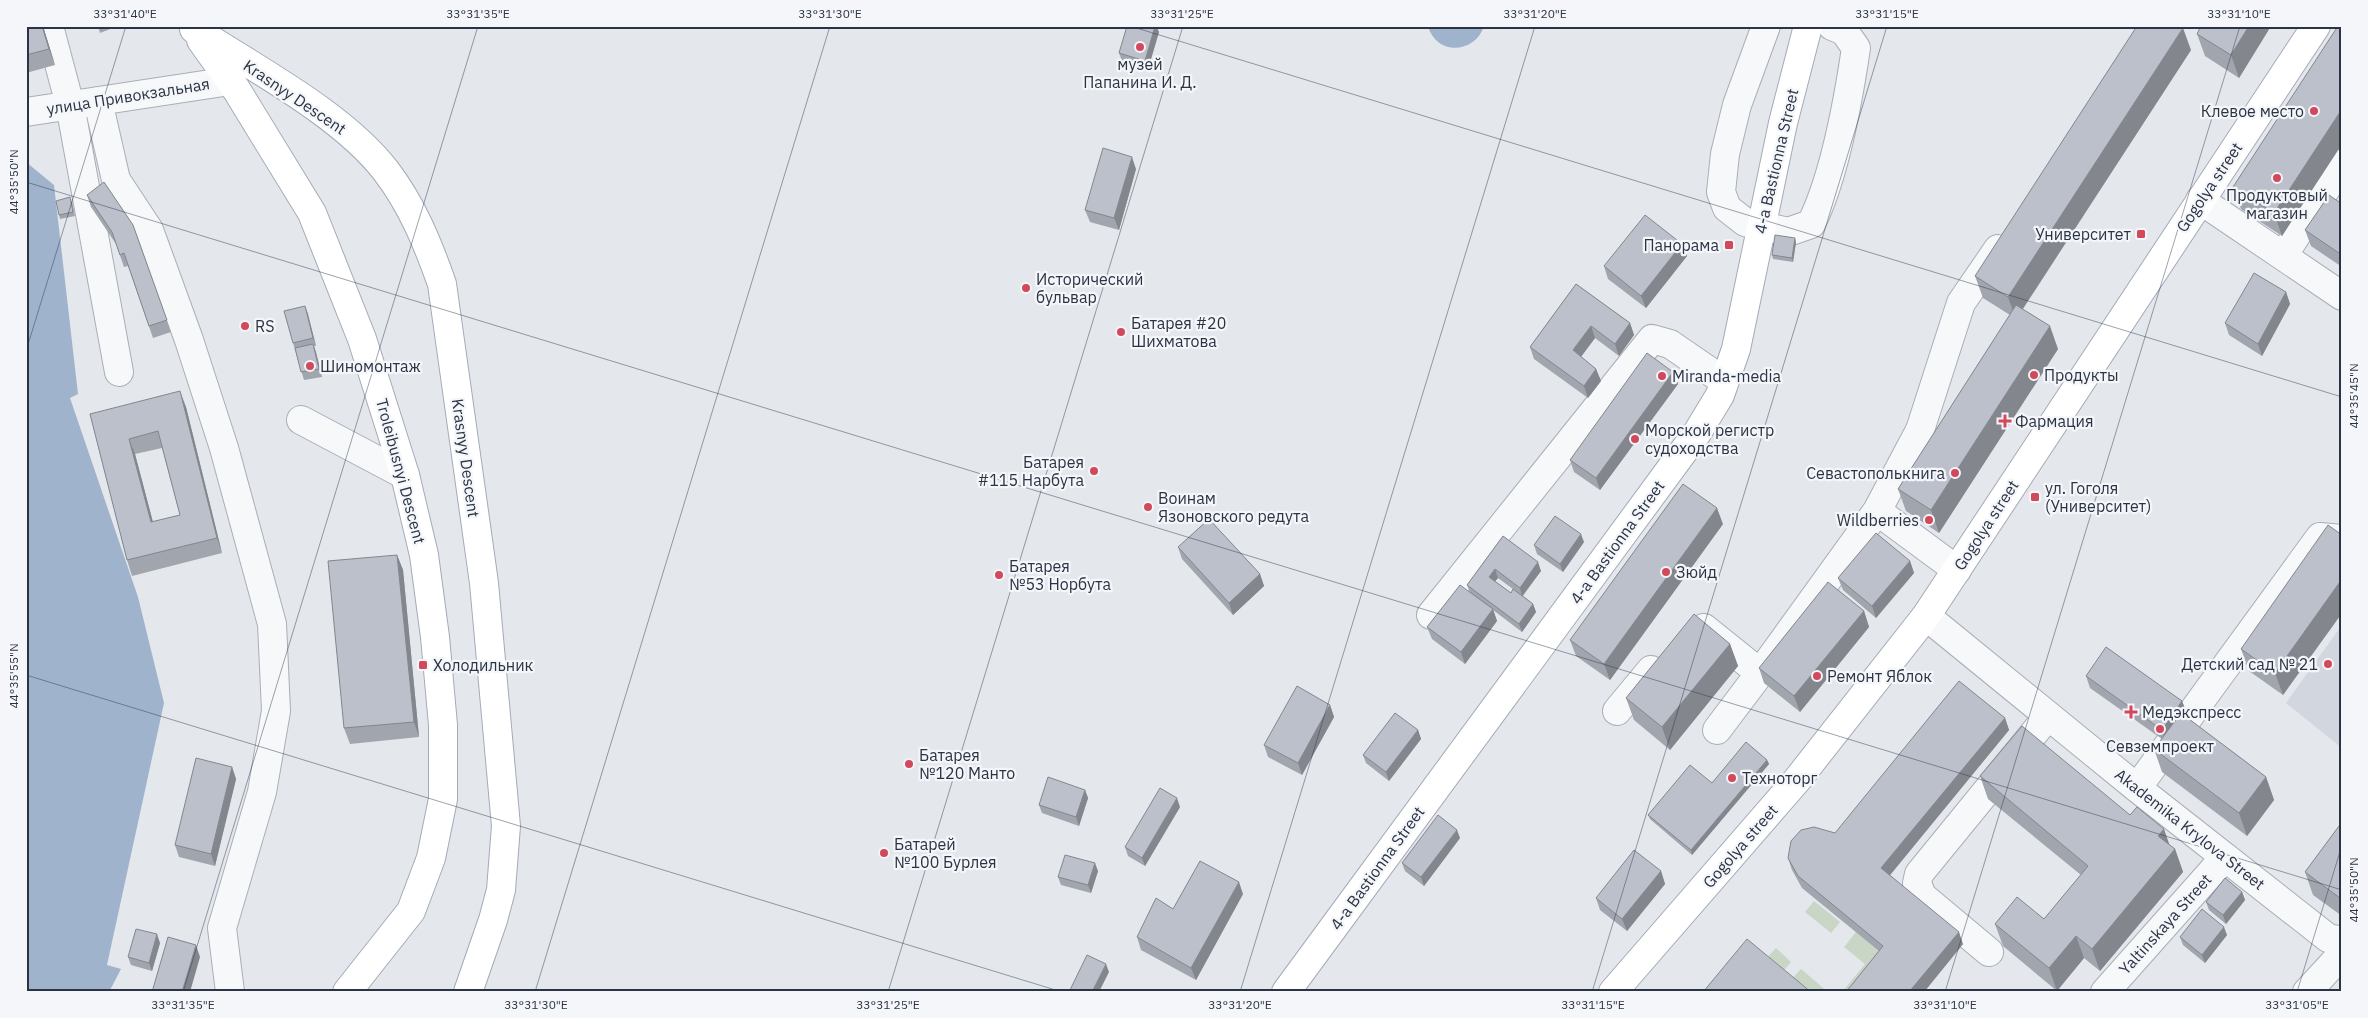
<svg xmlns="http://www.w3.org/2000/svg" width="2368" height="1018" viewBox="0 0 2368 1018" font-family="'IBM Plex Sans',sans-serif">
<style>
.built{fill:#d2d6de}
.green{fill:#c9d6c5}
.water{fill:#9fb4cc}
.lines{fill:none;stroke-linecap:round;stroke-linejoin:round}
.minor-casing{stroke:#a9aeb7;stroke-width:30}
.major-casing{stroke:#a3abb8;stroke-width:30}
.minor{stroke:#f7f8fa;stroke-width:28}
.major{stroke:#fff;stroke-width:28}
.wall{fill:#a1a5ae;fill-rule:evenodd}
.shaded-wall{fill:#83868d}
.building{fill:#bbc0ca;stroke:#83868d;fill-rule:evenodd}
.ticks{fill:none;stroke:#2b3445;stroke-width:1;stroke-opacity:0.45}
.poi-dot{fill:#d1495b;stroke:#f4f6f9;stroke-width:2}
.labels{text-anchor:middle;stroke-width:4.5;stroke-linejoin:round;paint-order:stroke}
.poi-label{font-size:16px;fill:#2b3445;stroke:#f4f6f9;text-anchor:start}
.street-label{font-size:16px;fill:#2b3445;stroke:#f4f6f9}
.neatline{fill:none;stroke:#2b3445;stroke-width:2}
.ticks-label{font-size:12px;text-anchor:middle;fill:#2b3445}
</style>
<rect width="100%" height="100%" fill="#e4e7ec"/>
<path class="built" d="M2342 625V748L2286 703Z"/>
<path class="green" d="M1814 901 1840 922 1831 933 1805 912Z
M1856 932 1888 958 1860 992H1842L1865 964 1844 947Z
M1776 948 1791 962 1781 974 1765 960Z
M1801 969 1828 992H1801L1789 982Z"/>
<path class="water" d="M1428 26H1484C1475 54 1436 56 1428 26Z
M26 162 54 185 78 394 70 398 138 597 164 703 107 965 121 969 109 992H26Z"/>
<g class="lines">
<g class="minor-casing">
<path id="minor" d="M49 26 70 105 119 372
M1766 26 1737 105 1725 154 1721 192 1727 208 1745 222 1788 232 1811 224C1835 176 1848 102 1856 48L1844 31 1832 26
M98 101 116 180 149 230 189 340 224 448 272 624 276 711 262 792 222 928 230 992
M26 112 230 81
M2200 200 2342 296
M2283 256 2342 164
M301 420 405 475
M1877 511 1957 570
M1431 615 1652 339 1670 344 1724 381
M1926 616 2137 788 2328 938 2342 941
M1704 628 1760 673 1877 511 1920 430 1961 303 1998 249
M1617 711 1651 670
M1717 730 1760 673
M2137 788 2320 537 2342 539
M1989 952 1922 896 1917 883 1919 874 2048 716
M2105 992 2225 857
M2307 992 2342 954"/>
</g>
<g class="major-casing">
<path id="major" d="M194 29C255 69 342 114 386 171 412 205 428 244 442 284L484 583 506 826 501 890 493 920 468 992
M201 40 236 89 312 213 362 339 405 475 424 555 435 637 443 725V799L431 858 411 911 347 992
M1286 992 1697 433 1720 395 1736 349 1783 123 1808 26
M1613 992 1797 780 1926 616 2316 26"/>
</g>
<use href="#minor" class="minor"/>
<use href="#major" class="major"/>
</g>
<path class="wall" d="M26 26H43L55 65 26 73Z
M98 26H118L100 33Z
M1127 26H1156L1159 32 1148 69 1122 61 1119 53Z
M2271 26 2239 78 2205 56 2197 34Z
M2342 26V144L2282 236 2241 209 2233 187Z
M2191 50 2023 309 2058 349 1939 533 1906 511 1898 489 2010 315 1983 298 1975 276Z
M1136 169 1119 230 1090 222 1085 210Z
M87 195 133 225 171 332 153 338 128 266 124 267 116 244 91 207Z
M72 201 75 216 60 219 59 215Z
M2342 204V267L2311 246 2305 230Z
M1796 242 1793 262 1773 259 1772 255Z
M1687 256 1646 308 1608 279 1604 266Z
M1576 284 1630 323 1634 335 1619 356 1595 338 1581 357 1596 369 1601 381 1588 398 1534 359 1530 347Z
M2286 292 2290 304 2262 356 2229 335 2225 323Z
M305 306 316 346H314L322 377 304 380 293 343Z
M1673 372 1678 384 1600 490 1574 472 1570 460Z
M186 407 222 553 132 576 127 560 90 414ZM162 448 180 515 153 522 135 454Z
M1723 524 1610 680 1576 656 1570 640Z
M2342 535V613L2283 695 2249 671 2241 649Z
M1503 536 1541 571 1523 596 1533 604 1536 612 1522 632 1493 610 1497 621 1465 664 1432 639 1427 627 1470 593 1467 585ZM1498 578 1513 589 1511 593 1495 581Z
M1584 542 1563 572 1537 554 1534 545Z
M1178 547 1260 574 1264 586 1233 615 1182 559Z
M397 555 403 570 419 737 350 744 344 728Z
M1910 561 1914 573 1876 618 1843 590 1838 578Z
M1864 611 1869 627 1800 712 1764 683 1759 668Z
M1730 644 1738 666 1670 750 1634 720 1626 698Z
M2086 676 2182 701 2187 714 2185 716 2266 777 2274 800 2247 836 2162 772 2154 749 2162 739 2090 688Z
M1330 705 1334 717 1302 775 1268 757 1264 745Z
M2005 718 2009 730 1890 875 1963 944 1924 992H1846L1879 951 1802 888 1792 870 1788 858 1835 833Z
M1418 730 1421 739 1389 781 1366 763 1363 755Z
M1767 760 1769 764 1692 855 1650 819 1648 815 1712 783Z
M232 767 236 779 215 866 179 857 175 845Z
M1980 776 2130 815 2175 849 2183 872 2100 971 2084 958 2057 991 2003 946 1995 924 2044 919 2081 875 1988 799Z
M1085 790 1088 798 1079 826 1042 813 1039 805Z
M1180 807 1145 866 1128 856 1125 847Z
M2342 822V916L2313 895 2305 872Z
M1460 838 1424 886 1405 871 1402 863Z
M1098 871 1091 893 1061 885 1058 877Z
M1661 871 1665 884 1627 931 1600 910 1596 898Z
M2242 892 2245 900 2226 924 2209 910 2206 902Z
M1243 894 1196 980 1141 950 1137 937 1173 909Z
M2227 935 2205 963 2183 945 2180 937Z
M160 943 152 971 131 965 128 957Z"/>
<path class="shaded-wall" d="M42 26H43L55 65 49 49Z
M1155 26H1156L1159 32 1148 69 1145 61Z
M2249 26H2271L2239 78 2231 55Z
M2183 28 2191 50 2016 319 2008 297Z
M2342 109V144L2282 236 2274 213Z
M1132 157 1136 169 1119 230 1114 218Z
M1795 238 1796 242 1793 262 1792 258Z
M1682 244 1687 256 1646 308 1641 296Z
M2286 292 2290 304 2262 356 2258 344Z
M305 306 308 314 316 346 313 338Z
M1630 323 1634 335 1619 356 1615 344Z
M1591 326 1595 338 1577 362 1573 350Z
M2050 326 2058 349 1939 533 1931 510Z
M313 344 316 352 322 377 319 369Z
M1596 369 1601 381 1588 398 1584 386Z
M1673 372 1678 384 1600 490 1596 478Z
M180 391 186 407 222 553 217 538Z
M129 439 135 454 157 538 151 522Z
M1717 508 1723 524 1610 680 1604 664Z
M1581 534 1584 542 1563 572 1560 564Z
M397 555 403 570 419 737 414 722Z
M1910 561 1914 573 1876 618 1872 606Z
M1538 562 1541 571 1522 596 1520 588Z
M1495 569 1498 578 1492 585 1489 577Z
M1260 574 1264 586 1233 615 1229 603Z
M2342 579V613L2283 695 2275 673Z
M1533 604 1536 612 1522 632 1519 624Z
M1493 609 1497 621 1465 664 1461 652Z
M1864 611 1869 627 1800 712 1794 696Z
M1730 644 1738 666 1670 750 1662 727Z
M2182 701 2187 714 2166 742 2162 730Z
M1330 705 1334 717 1302 775 1298 763Z
M2005 718 2009 730 1886 880 1881 868Z
M1418 730 1421 739 1389 781 1386 772Z
M1767 760 1769 764 1692 855 1691 850Z
M232 767 236 779 215 866 211 854Z
M2266 777 2274 800 2247 836 2239 813Z
M1085 790 1088 798 1079 826 1076 817Z
M1177 798 1180 807 1145 866 1142 858Z
M2164 829 2172 852 2158 836Z
M1457 830 1460 838 1424 886 1421 877Z
M2175 849 2183 872 2100 971 2092 949Z
M1095 863 1098 871 1091 893 1088 885Z
M1661 871 1665 884 1627 931 1622 919Z
M1239 882 1243 894 1196 980 1191 968Z
M2242 892 2245 900 2226 924 2223 915Z
M2224 927 2227 935 2205 963 2202 955Z
M1959 932 1963 944 1924 992H1909Z
M157 934 160 943 152 971 149 963Z
M2076 936 2084 958 2057 991 2049 968Z
M196 945 200 957 190 992H182Z
M1106 964 1109 972 1099 992H1092Z"/>
<path class="building" d="M26 26H42L49 49 26 55Z
M1127 26H1155L1145 61 1119 53Z
M2137 26H2180L2183 28 2008 297 1975 276Z
M2201 26H2249L2231 55 2197 34Z
M2338 26H2342V109L2274 213 2233 187Z
M1103 148 1132 157 1114 218 1085 210Z
M104 182 133 225 167 320 149 326 124 253 120 255 112 232 87 195Z
M2329 195 2342 204V255L2305 230Z
M70 197 73 212 59 215 56 201Z
M1645 215 1682 244 1641 296 1604 266Z
M1775 235 1795 238 1792 258 1772 255Z
M2254 273 2286 292 2258 344 2225 323Z
M1576 284 1630 323 1615 344 1591 326 1573 350 1596 369 1584 386 1530 347Z
M2016 305 2050 326 1931 510 1898 489Z
M305 306 313 338 293 343 284 311Z
M313 344 319 369 301 372 295 348Z
M1647 353 1673 372 1596 478 1570 460Z
M180 391 217 538 127 560 90 414ZM158 431 180 515 151 522 129 439Z
M1683 484 1717 508 1604 664 1570 640Z
M1555 516 1581 534 1560 564 1534 545Z
M1209 519 1260 574 1229 603 1178 547Z
M2328 525 2342 535V579L2275 673 2241 649Z
M1876 533 1910 561 1872 606 1838 578Z
M1503 536 1538 562 1520 588 1495 569 1489 577 1511 593 1513 589 1533 604 1519 624 1467 585Z
M397 555 414 722 344 728 328 561Z
M1828 582 1864 611 1794 696 1759 668Z
M1460 585 1493 609 1461 652 1427 627Z
M1694 614 1730 644 1662 727 1626 698Z
M2106 647 2182 701 2162 730 2086 676Z
M1959 681 2005 718 1881 868 1959 932 1909 992H1846L1883 946 1798 876 1788 858 1791 841 1801 830 1814 827 1835 833Z
M1297 686 1330 705 1298 763 1264 745Z
M1395 713 1418 730 1386 772 1363 755Z
M2181 713 2266 777 2239 813 2154 749Z
M2022 726 2130 815 2137 807 2164 829 2158 836 2175 849 2092 949 2076 936 2049 968 1995 924 2017 897 2044 919 2088 866 1980 776Z
M1746 742 1767 760 1691 850 1648 815 1690 765 1712 783Z
M196 758 232 767 211 854 175 845Z
M1048 777 1085 790 1076 817 1039 805Z
M1160 788 1177 798 1142 858 1125 847Z
M1438 815 1457 830 1421 877 1402 863Z
M2342 822V896L2340 898 2305 872Z
M1634 850 1661 871 1622 919 1596 898Z
M1065 855 1095 863 1088 885 1058 877Z
M1200 861 1239 882 1191 968 1137 937 1156 898 1173 909Z
M2225 878 2242 892 2223 915 2206 902Z
M2202 909 2224 927 2202 955 2180 937Z
M136 929 157 934 149 963 128 957Z
M168 937 196 945 182 992H152Z
M1747 939 1811 992H1703Z
M1087 955 1106 964 1092 992H1069Z"/>
<path class="ticks" d="M1130 26 2342 397M26 182 2342 890M26 351 126 26M26 675 1062 992M183 992 478 26M535 992 830 26M888 992 1183 26M1240 992 1535 26M1592 992 1887 26M1945 992 2240 26M2297 992 2342 845"/>
<g class="poi-dot">
<circle cx="1140" cy="47" r="5"/>
<circle cx="2314" cy="111" r="5"/>
<circle cx="2277" cy="178" r="5"/>
<rect x="2136" y="229" width="10" height="10" rx="2.5"/>
<rect x="1724" y="240" width="10" height="10" rx="2.5"/>
<circle cx="1026" cy="288" r="5"/>
<circle cx="245" cy="326" r="5"/>
<circle cx="1121" cy="332" r="5"/>
<circle cx="310" cy="366" r="5"/>
<circle cx="2034" cy="375" r="5"/>
<circle cx="1662" cy="376" r="5"/>
<path d="M2002.5 413.5h5v5h5v5h-5v5h-5v-5h-5v-5h5z"/>
<circle cx="1635" cy="439" r="5"/>
<circle cx="1094" cy="471" r="5"/>
<circle cx="1955" cy="473" r="5"/>
<rect x="2030" y="492" width="10" height="10" rx="2.5"/>
<circle cx="1148" cy="507" r="5"/>
<circle cx="1929" cy="520" r="5"/>
<circle cx="1666" cy="572" r="5"/>
<circle cx="999" cy="575" r="5"/>
<circle cx="2328" cy="664" r="5"/>
<rect x="418" y="660" width="10" height="10" rx="2.5"/>
<circle cx="1817" cy="676" r="5"/>
<path d="M2128.5 704.5h5v5h5v5h-5v5h-5v-5h-5v-5h5z"/>
<circle cx="2160" cy="729" r="5"/>
<circle cx="909" cy="764" r="5"/>
<circle cx="1732" cy="778" r="5"/>
<circle cx="884" cy="853" r="5"/>
</g>
<g class="labels">
<g class="poi-label">
<text x="1140" y="70" text-anchor="middle">музей<tspan x="1140" dy="18">Папанина И. Д.</tspan></text>
<text x="2304" y="117" text-anchor="end">Клевое место</text>
<text x="2277" y="201" text-anchor="middle">Продуктовый<tspan x="2277" dy="18">магазин</tspan></text>
<text x="2131" y="240" text-anchor="end">Университет</text>
<text x="1719" y="251" text-anchor="end">Панорама</text>
<text x="1036" y="285">Исторический<tspan x="1036" dy="18">бульвар</tspan></text>
<text x="1131" y="329">Батарея #20<tspan x="1131" dy="18">Шихматова</tspan></text>
<text x="255" y="332">RS</text>
<text x="320" y="372">Шиномонтаж</text>
<text x="2044" y="381">Продукты</text>
<text x="1672" y="382">Miranda-media</text>
<text x="2015" y="427">Фармация</text>
<text x="1645" y="436">Морской регистр<tspan x="1645" dy="18">судоходства</tspan></text>
<text x="1084" y="468" text-anchor="end">Батарея<tspan x="1084" dy="18">#115 Нарбута</tspan></text>
<text x="1945" y="479" text-anchor="end">Севастополькнига</text>
<text x="2045" y="494">ул. Гоголя<tspan x="2045" dy="18">(Университет)</tspan></text>
<text x="1158" y="504">Воинам<tspan x="1158" dy="18">Язоновского редута</tspan></text>
<text x="1919" y="526" text-anchor="end">Wildberries</text>
<text x="1009" y="572">Батарея<tspan x="1009" dy="18">№53 Норбута</tspan></text>
<text x="1676" y="578">Зюйд</text>
<text x="2318" y="670" text-anchor="end">Детский сад № 21</text>
<text x="433" y="671">Холодильник</text>
<text x="1827" y="682">Ремонт Яблок</text>
<text x="2142" y="718">Медэкспресс</text>
<text x="2160" y="752" text-anchor="middle">Севземпроект</text>
<text x="919" y="761">Батарея<tspan x="919" dy="18">№120 Манто</tspan></text>
<text x="1742" y="784">Техноторг</text>
<text x="894" y="850">Батарей<tspan x="894" dy="18">№100 Бурлея</tspan></text>
</g>
<g class="street-label">
<text transform="translate(128 96) rotate(-9)" y="6">улица Привокзальная</text>
<text transform="translate(295 97) rotate(34)" y="6">Krasnyy Descent</text>
<text transform="translate(1776 161) rotate(-77)" y="6">4-a Bastionna Street</text>
<text transform="translate(2209 187) rotate(-56)" y="6">Gogolya street</text>
<text transform="translate(466 458) rotate(82)" y="6">Krasnyy Descent</text>
<text transform="translate(401 471) rotate(75)" y="6">Troleibusnyi Descent</text>
<text transform="translate(1986 525) rotate(-57)" y="6">Gogolya street</text>
<text transform="translate(1617 542) rotate(-54)" y="6">4-a Bastionna Street</text>
<text transform="translate(2190 829) rotate(38)" y="6">Akademika Krylova Street</text>
<text transform="translate(1740 846) rotate(-49)" y="6">Gogolya street</text>
<text transform="translate(1377 868) rotate(-54)" y="6">4-a Bastionna Street</text>
<text transform="translate(2165 924) rotate(-48)" y="6">Yaltinskaya Street</text>
</g>
</g>
<rect width="2368" height="1018" fill="none" stroke="#f4f6f9" stroke-width="55"/>
<rect x="28" y="28" width="2312" height="962" class="neatline"/>
<g class="ticks-label">
<text x="125" y="18">33°31'40"E</text>
<text x="478" y="18">33°31'35"E</text>
<text x="830" y="18">33°31'30"E</text>
<text x="1182" y="18">33°31'25"E</text>
<text x="1535" y="18">33°31'20"E</text>
<text x="1887" y="18">33°31'15"E</text>
<text x="2239" y="18">33°31'10"E</text>
<text transform="translate(14 182) rotate(-90)" y="4">44°35'50"N</text>
<text transform="translate(2354 396) rotate(-90)" y="4">44°35'45"N</text>
<text transform="translate(14 676) rotate(-90)" y="4">44°35'55"N</text>
<text transform="translate(2354 890) rotate(-90)" y="4">44°35'50"N</text>
<text x="183" y="1009">33°31'35"E</text>
<text x="536" y="1009">33°31'30"E</text>
<text x="888" y="1009">33°31'25"E</text>
<text x="1240" y="1009">33°31'20"E</text>
<text x="1593" y="1009">33°31'15"E</text>
<text x="1945" y="1009">33°31'10"E</text>
<text x="2297" y="1009">33°31'05"E</text>
</g>
</svg>
